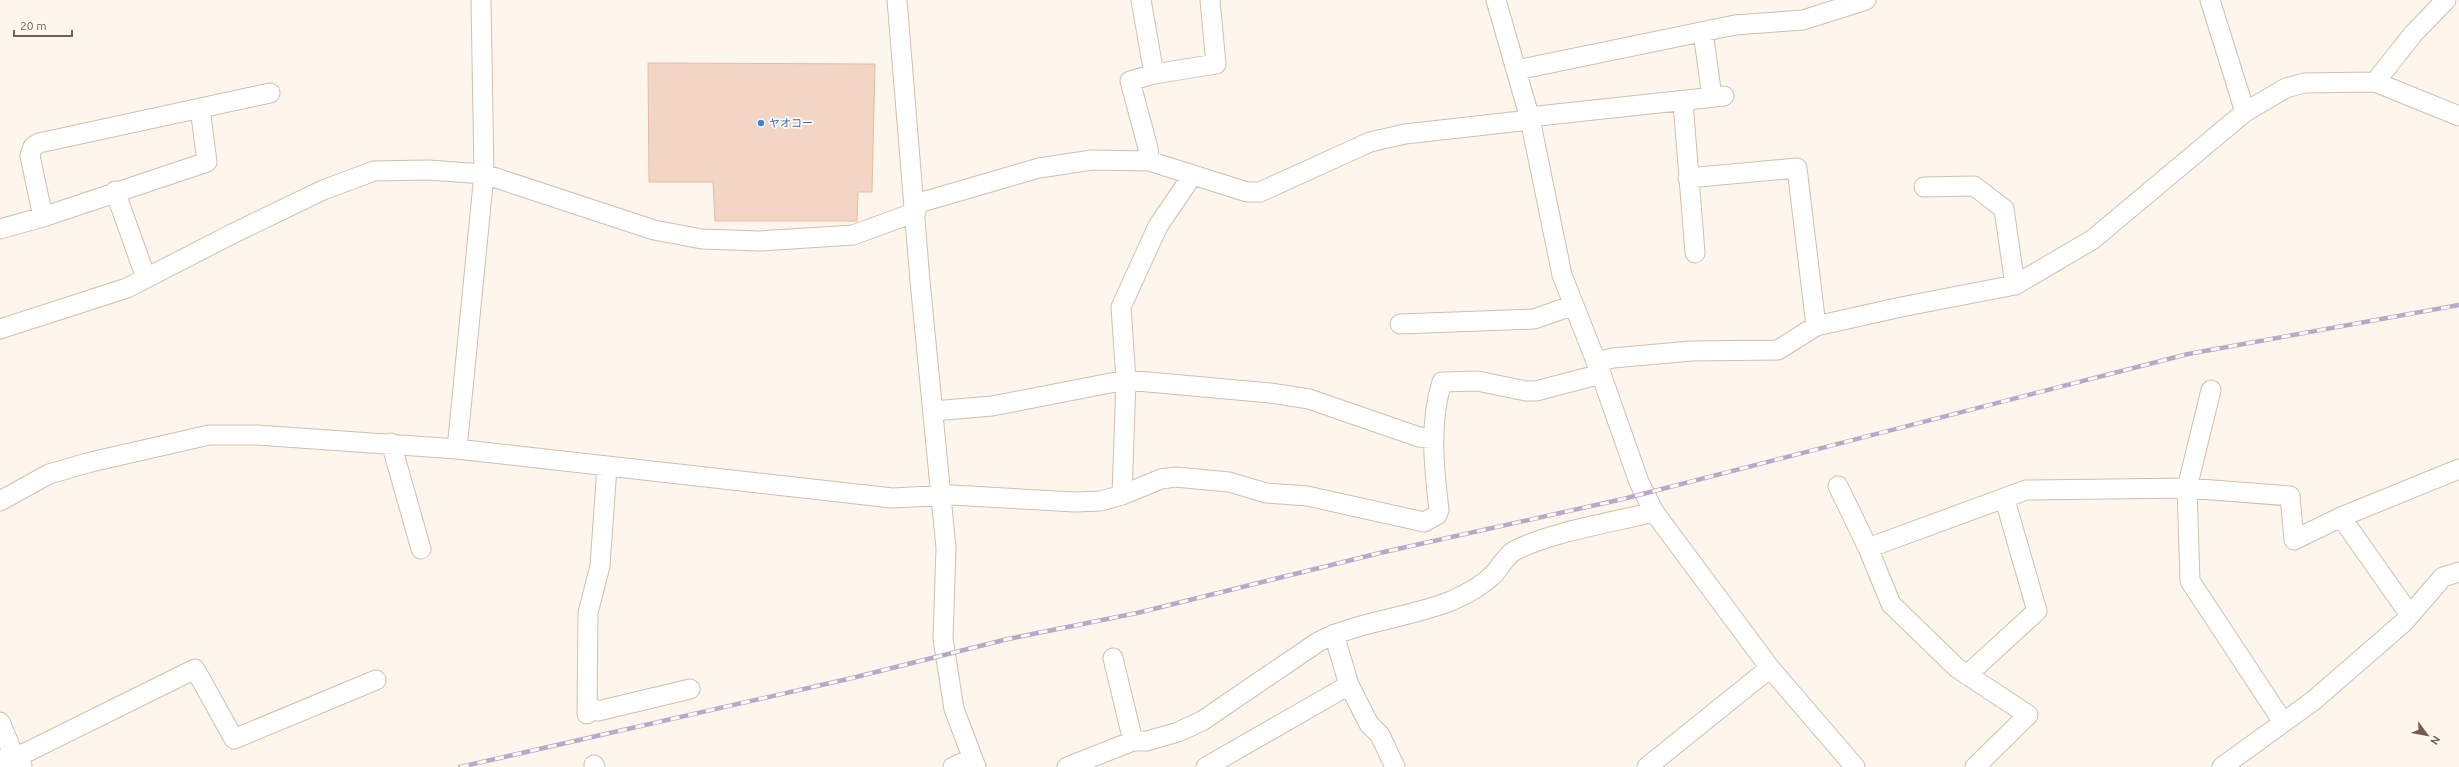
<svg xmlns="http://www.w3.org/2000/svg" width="2459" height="767" viewBox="0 0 2459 767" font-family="Ubuntu,'Noto Sans JP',sans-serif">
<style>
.building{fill:#f3d5c3;stroke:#e6bba3}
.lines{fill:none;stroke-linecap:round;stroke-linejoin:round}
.minor-casing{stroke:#d1beb0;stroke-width:21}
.minor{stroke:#fff;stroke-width:19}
.rail-casing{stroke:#b9a8c9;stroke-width:4.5}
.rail{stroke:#fffaf3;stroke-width:3;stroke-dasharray:9;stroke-linecap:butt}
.shop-dot{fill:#3f7fe0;stroke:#fffaf3;stroke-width:1.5}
.labels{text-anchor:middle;stroke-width:3.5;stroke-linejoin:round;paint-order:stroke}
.shop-label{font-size:11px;fill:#366cbe;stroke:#fffaf3;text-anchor:start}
</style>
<rect width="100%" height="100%" fill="#fdf6ec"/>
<path class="building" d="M648 63 875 64 872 192H858L857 221H715L713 182H649Z"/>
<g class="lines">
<g class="minor-casing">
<path id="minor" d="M897 0 920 281 946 548 943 639 954 709 976 767
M1141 0 1154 74 1216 64 1210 0
M1496 0 1530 119 1562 275 1601 374 1639 482 1654 512 1770 668 1855 767
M2210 0 2245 112
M1703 32 1712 97
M1517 70 1735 25 1803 20 1866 0
M2375 82 2414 33 2446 0
M1683 102 1695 253
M1149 161 1148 148 1130 81 1154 74
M1688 178 1797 168 1816 326
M1924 187 1974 186 2004 209 2015 285
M115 191 146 278
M915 204 1039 168 1092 160 1149 161 1247 192H1260L1370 142 1405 134 1521 121 1538 116 1724 96
M43 217 30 156 33 147 39 143 270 93
M0 229 43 217 207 162 200 108
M1400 324 1534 319 1574 305
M0 329 127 288 232 234 323 190 374 171 428 170 484 174 654 230 702 239 760 241 853 235 916 212
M1596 362 1613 358 1691 351 1778 350 1816 326 1901 307 2015 285 2092 240 2245 112 2286 88 2304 83 2375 82 2459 116
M2211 390 2187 488 2190 581 2283 722
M933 411 992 406 1126 380 1270 393 1309 399 1419 437 1434 439
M391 443 421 549
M457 449 484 174 481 0
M1838 486 1868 548
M1122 495 1126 380 1121 307 1158 226 1192 176
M0 501 49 474 91 462 209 435H257L457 449 892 498 952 495 1075 502 1101 501 1122 495 1161 479 1175 477 1229 482 1266 493 1307 496 1424 522 1437 515 1439 510C1434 468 1429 422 1442 382L1477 381 1526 391H1536L1601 374
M2410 615 2341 517 2459 469
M1334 634 1349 685 1369 724 1380 735 1395 767
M1113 658 1133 741
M1967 675 2037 611 2005 500
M587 706 598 711 690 689
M587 714 588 613 600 566 607 467
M0 722 15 758 22 766
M0 759 15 758 195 669 234 739 376 680
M594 765 595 767
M953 767 972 758
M1067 767 1133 741H1147L1178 732 1202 721 1318 642C1359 621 1408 618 1451 601 1467 594 1482 586 1494 574 1500 567 1506 556 1514 551 1550 532 1614 522 1654 512
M1206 767 1349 685
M1647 767 1770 668
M1975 767 2028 715 1957 668 1891 604 1868 548 2026 490 2187 488 2290 496 2294 540 2341 517
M2222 767 2313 701 2404 622 2443 577 2459 572"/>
</g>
<use href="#minor" class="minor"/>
<g class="rail-casing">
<path id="rail" d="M460 767 848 679 1008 639 1137 613 1384 552 1623 499 2188 354 2459 305"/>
</g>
<use href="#rail" class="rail"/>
</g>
<circle class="shop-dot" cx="761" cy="123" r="4"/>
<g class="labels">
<g class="shop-label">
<text x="769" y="127">ヤオコー</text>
</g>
</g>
<g transform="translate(2427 735) rotate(122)" stroke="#fffaf3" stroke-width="3" paint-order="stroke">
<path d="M0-3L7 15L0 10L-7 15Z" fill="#7a5c4d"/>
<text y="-6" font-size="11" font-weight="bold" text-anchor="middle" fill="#7a5c4d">N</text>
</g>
<path d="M14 30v6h58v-6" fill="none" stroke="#7a5c4d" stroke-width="2"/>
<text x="20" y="30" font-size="12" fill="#7a5c4d" stroke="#fffaf3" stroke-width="3" paint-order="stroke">20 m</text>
</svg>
